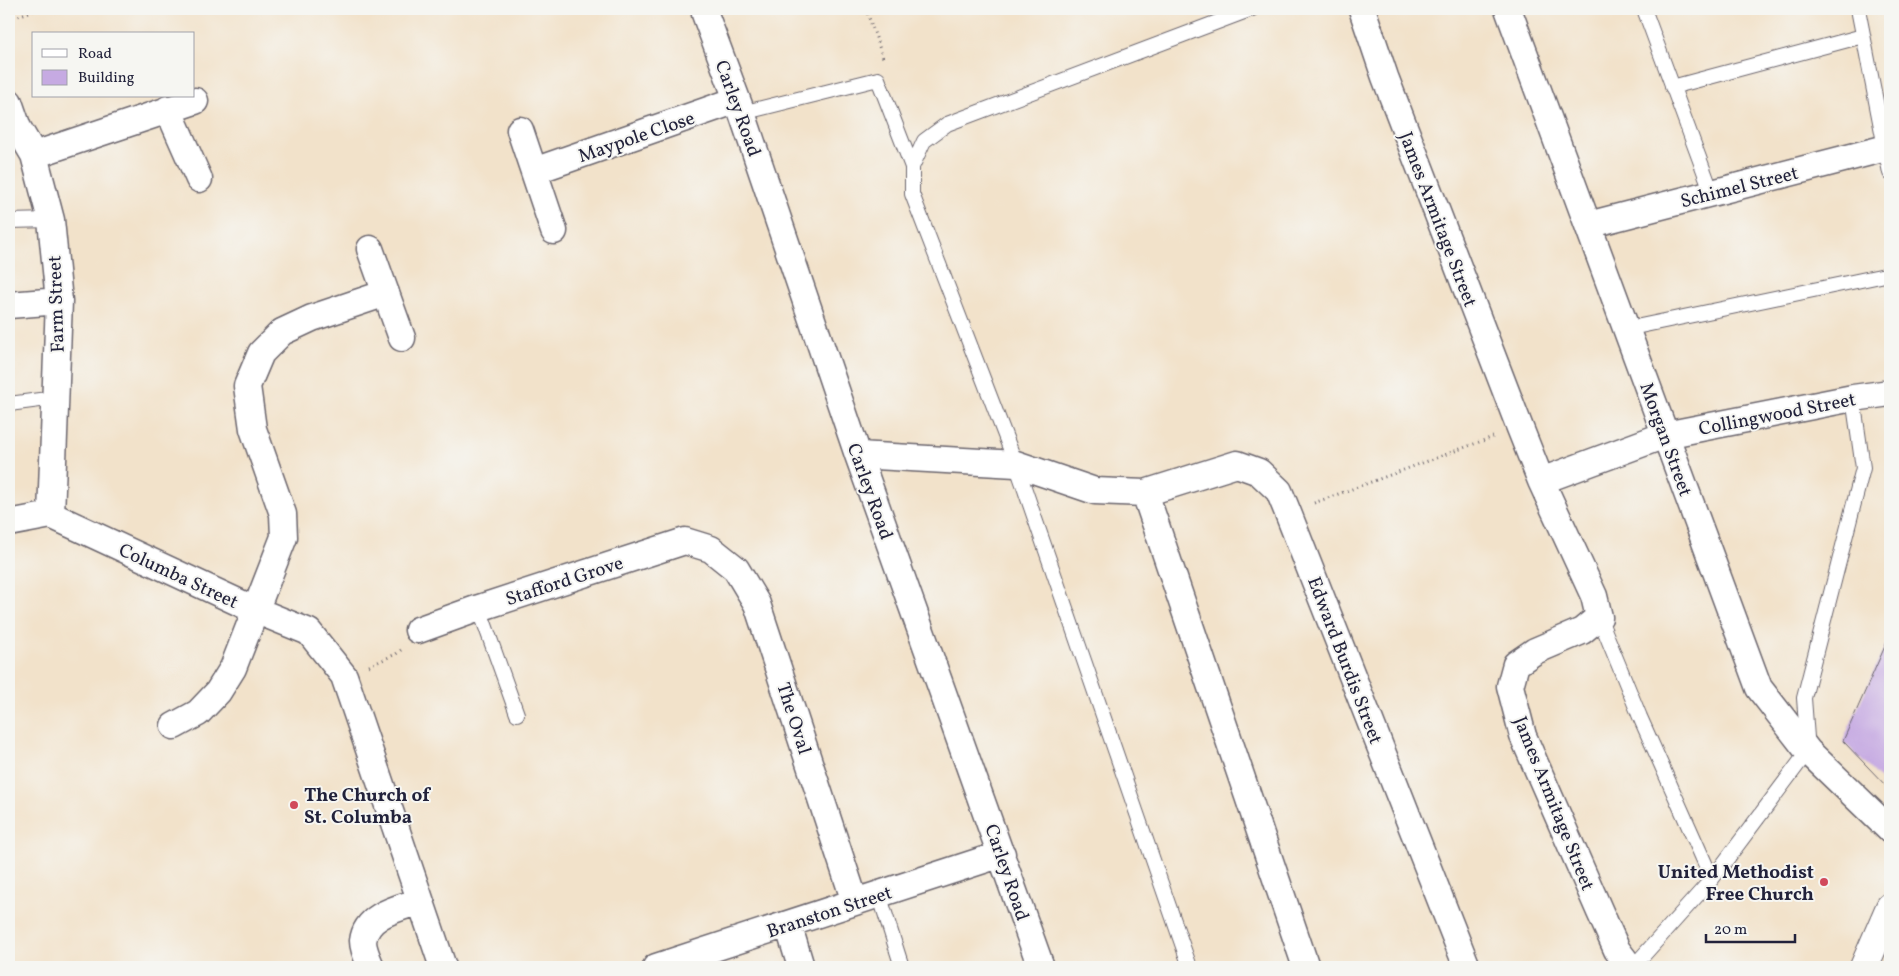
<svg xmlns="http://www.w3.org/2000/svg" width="1899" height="976" viewBox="0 0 1899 976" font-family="Vollkorn,serif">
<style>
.building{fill:#c6aae2}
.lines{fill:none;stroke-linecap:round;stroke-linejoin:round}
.lane-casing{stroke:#6b656d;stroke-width:16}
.street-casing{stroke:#6b656d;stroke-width:29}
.secondary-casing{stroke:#6b656d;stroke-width:30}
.path{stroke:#6b656d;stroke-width:3;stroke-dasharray:1 4;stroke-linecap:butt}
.lane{stroke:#fff;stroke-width:14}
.street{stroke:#fff;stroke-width:26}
.secondary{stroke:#fff;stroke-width:28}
.poi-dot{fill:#d1495b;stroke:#f6f6f2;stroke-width:2}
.labels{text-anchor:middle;stroke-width:4;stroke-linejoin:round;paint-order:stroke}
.street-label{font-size:19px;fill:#22223b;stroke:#f6f6f2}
.poi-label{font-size:19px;font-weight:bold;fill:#22223b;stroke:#f6f6f2;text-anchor:start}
</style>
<rect width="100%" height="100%" fill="#f6f6f2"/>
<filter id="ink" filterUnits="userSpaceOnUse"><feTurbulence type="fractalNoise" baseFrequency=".02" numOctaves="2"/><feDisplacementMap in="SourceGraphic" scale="10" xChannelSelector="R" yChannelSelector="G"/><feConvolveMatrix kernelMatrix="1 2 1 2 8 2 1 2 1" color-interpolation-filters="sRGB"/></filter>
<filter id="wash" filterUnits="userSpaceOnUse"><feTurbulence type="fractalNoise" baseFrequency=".0096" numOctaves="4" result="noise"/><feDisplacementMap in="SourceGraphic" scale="20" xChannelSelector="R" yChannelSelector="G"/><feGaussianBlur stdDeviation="1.12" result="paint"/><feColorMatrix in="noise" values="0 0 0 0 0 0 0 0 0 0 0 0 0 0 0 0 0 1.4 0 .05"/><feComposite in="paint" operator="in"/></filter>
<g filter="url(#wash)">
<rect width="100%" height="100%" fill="#f2e2ca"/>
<g id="blocks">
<path class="building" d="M1890 635V790L1843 741Z"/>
</g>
</g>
<g filter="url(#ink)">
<use href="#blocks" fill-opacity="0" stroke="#6b656d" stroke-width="1"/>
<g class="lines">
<g class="lane-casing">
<path id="lane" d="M1644 9 1712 193
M1858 9 1890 173
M1672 87 1863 36
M742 113 878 79 912 167
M9 221 51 220
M1626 329 1890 274
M9 404 55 398
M479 608 517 714
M1599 617 1640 717 1712 879
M879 894 902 967
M1190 967 1016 464 912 194V167L924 141 947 124 1252 9
M1633 967 1712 879 1808 751 1804 698 1863 468 1853 398"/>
</g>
<g class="street-casing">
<path id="street" d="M1362 9 1385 77 1520 428 1541 481 1594 596 1599 617 1582 631 1535 651 1516 664 1510 686 1523 736 1600 912 1617 950 1630 967
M1508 9 1759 688 1808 751 1890 830
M705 14 742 113 858 455 1041 967
M9 102 18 128 34 155 51 220 59 301 51 515
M168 109 199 179
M520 130 554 231
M34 155 195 101
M534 171 737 100
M1588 225 1890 147
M370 249 402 338
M9 305 59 301
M858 455 1016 464 1095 491 1145 493 1237 464 1259 472 1279 491 1288 513 1467 967
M1541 481 1665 435 1853 398 1890 393
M1145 493 1306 967
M51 515 255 610 309 632 344 676 443 967
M9 523 51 515
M418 630 479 608 685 541 711 549 736 569 757 604 855 902
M174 726 198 713 218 692 233 668 284 537 283 514 253 429 247 386 261 353 282 332 312 318 386 293
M788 924 801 967
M371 967C368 960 363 949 363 941 366 914 400 908 420 901
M656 967 1002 854"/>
</g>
<g class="secondary-casing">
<path id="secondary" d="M1864 967 1890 907"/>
</g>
<path class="path" d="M866 9 883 58
M9 19 38 9
M1314 503 1493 437
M369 666 396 654 401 650"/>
<use href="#lane" class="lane"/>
<use href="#street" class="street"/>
<use href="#secondary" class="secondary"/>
</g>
</g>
<g class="poi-dot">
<circle cx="294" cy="805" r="5"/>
<circle cx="1824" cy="882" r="5"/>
</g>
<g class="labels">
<g class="street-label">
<text transform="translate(739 108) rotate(70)" y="7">Carley Road</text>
<text transform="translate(636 136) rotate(-19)" y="7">Maypole Close</text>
<text transform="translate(1739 186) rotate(-14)" y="7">Schimel Street</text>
<text transform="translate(1439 219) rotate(69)" y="7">James Armitage Street</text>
<text transform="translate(55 304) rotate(-92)" y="7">Farm Street</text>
<text transform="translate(1777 413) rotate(-11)" y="7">Collingwood Street</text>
<text transform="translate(1667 439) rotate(70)" y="7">Morgan Street</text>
<text transform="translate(871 491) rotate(70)" y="7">Carley Road</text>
<text transform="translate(179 575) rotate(25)" y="7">Columba Street</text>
<text transform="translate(564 580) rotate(-18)" y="7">Stafford Grove</text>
<text transform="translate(1346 660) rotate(69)" y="7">Edward Burdis Street</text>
<text transform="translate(795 718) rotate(72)" y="7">The Oval</text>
<text transform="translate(1555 803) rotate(68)" y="7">James Armitage Street</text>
<text transform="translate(1008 872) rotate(71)" y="7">Carley Road</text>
<text transform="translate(829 911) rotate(-18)" y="7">Branston Street</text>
</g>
<g class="poi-label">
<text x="304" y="801">The Church of<tspan x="304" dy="22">St. Columba</tspan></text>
<text x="1814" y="878" text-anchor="end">United Methodist<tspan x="1814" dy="22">Free Church</tspan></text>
</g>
</g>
<rect width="1899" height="976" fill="none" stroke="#f6f6f2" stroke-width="30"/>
<rect x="32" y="32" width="162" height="65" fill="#f6f6f2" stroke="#a1a1a9"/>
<rect x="42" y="49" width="25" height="8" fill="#ffffff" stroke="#a1a1a9"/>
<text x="78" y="58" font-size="15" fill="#22223b">Road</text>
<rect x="42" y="70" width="25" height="15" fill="#c6aae2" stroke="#a1a1a9"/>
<text x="78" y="82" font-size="15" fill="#22223b">Building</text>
<path d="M1706 934v8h89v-8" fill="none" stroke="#22223b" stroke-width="2.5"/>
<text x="1714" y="934" font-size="15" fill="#22223b" stroke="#f6f6f2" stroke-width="4" paint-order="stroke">20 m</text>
</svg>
